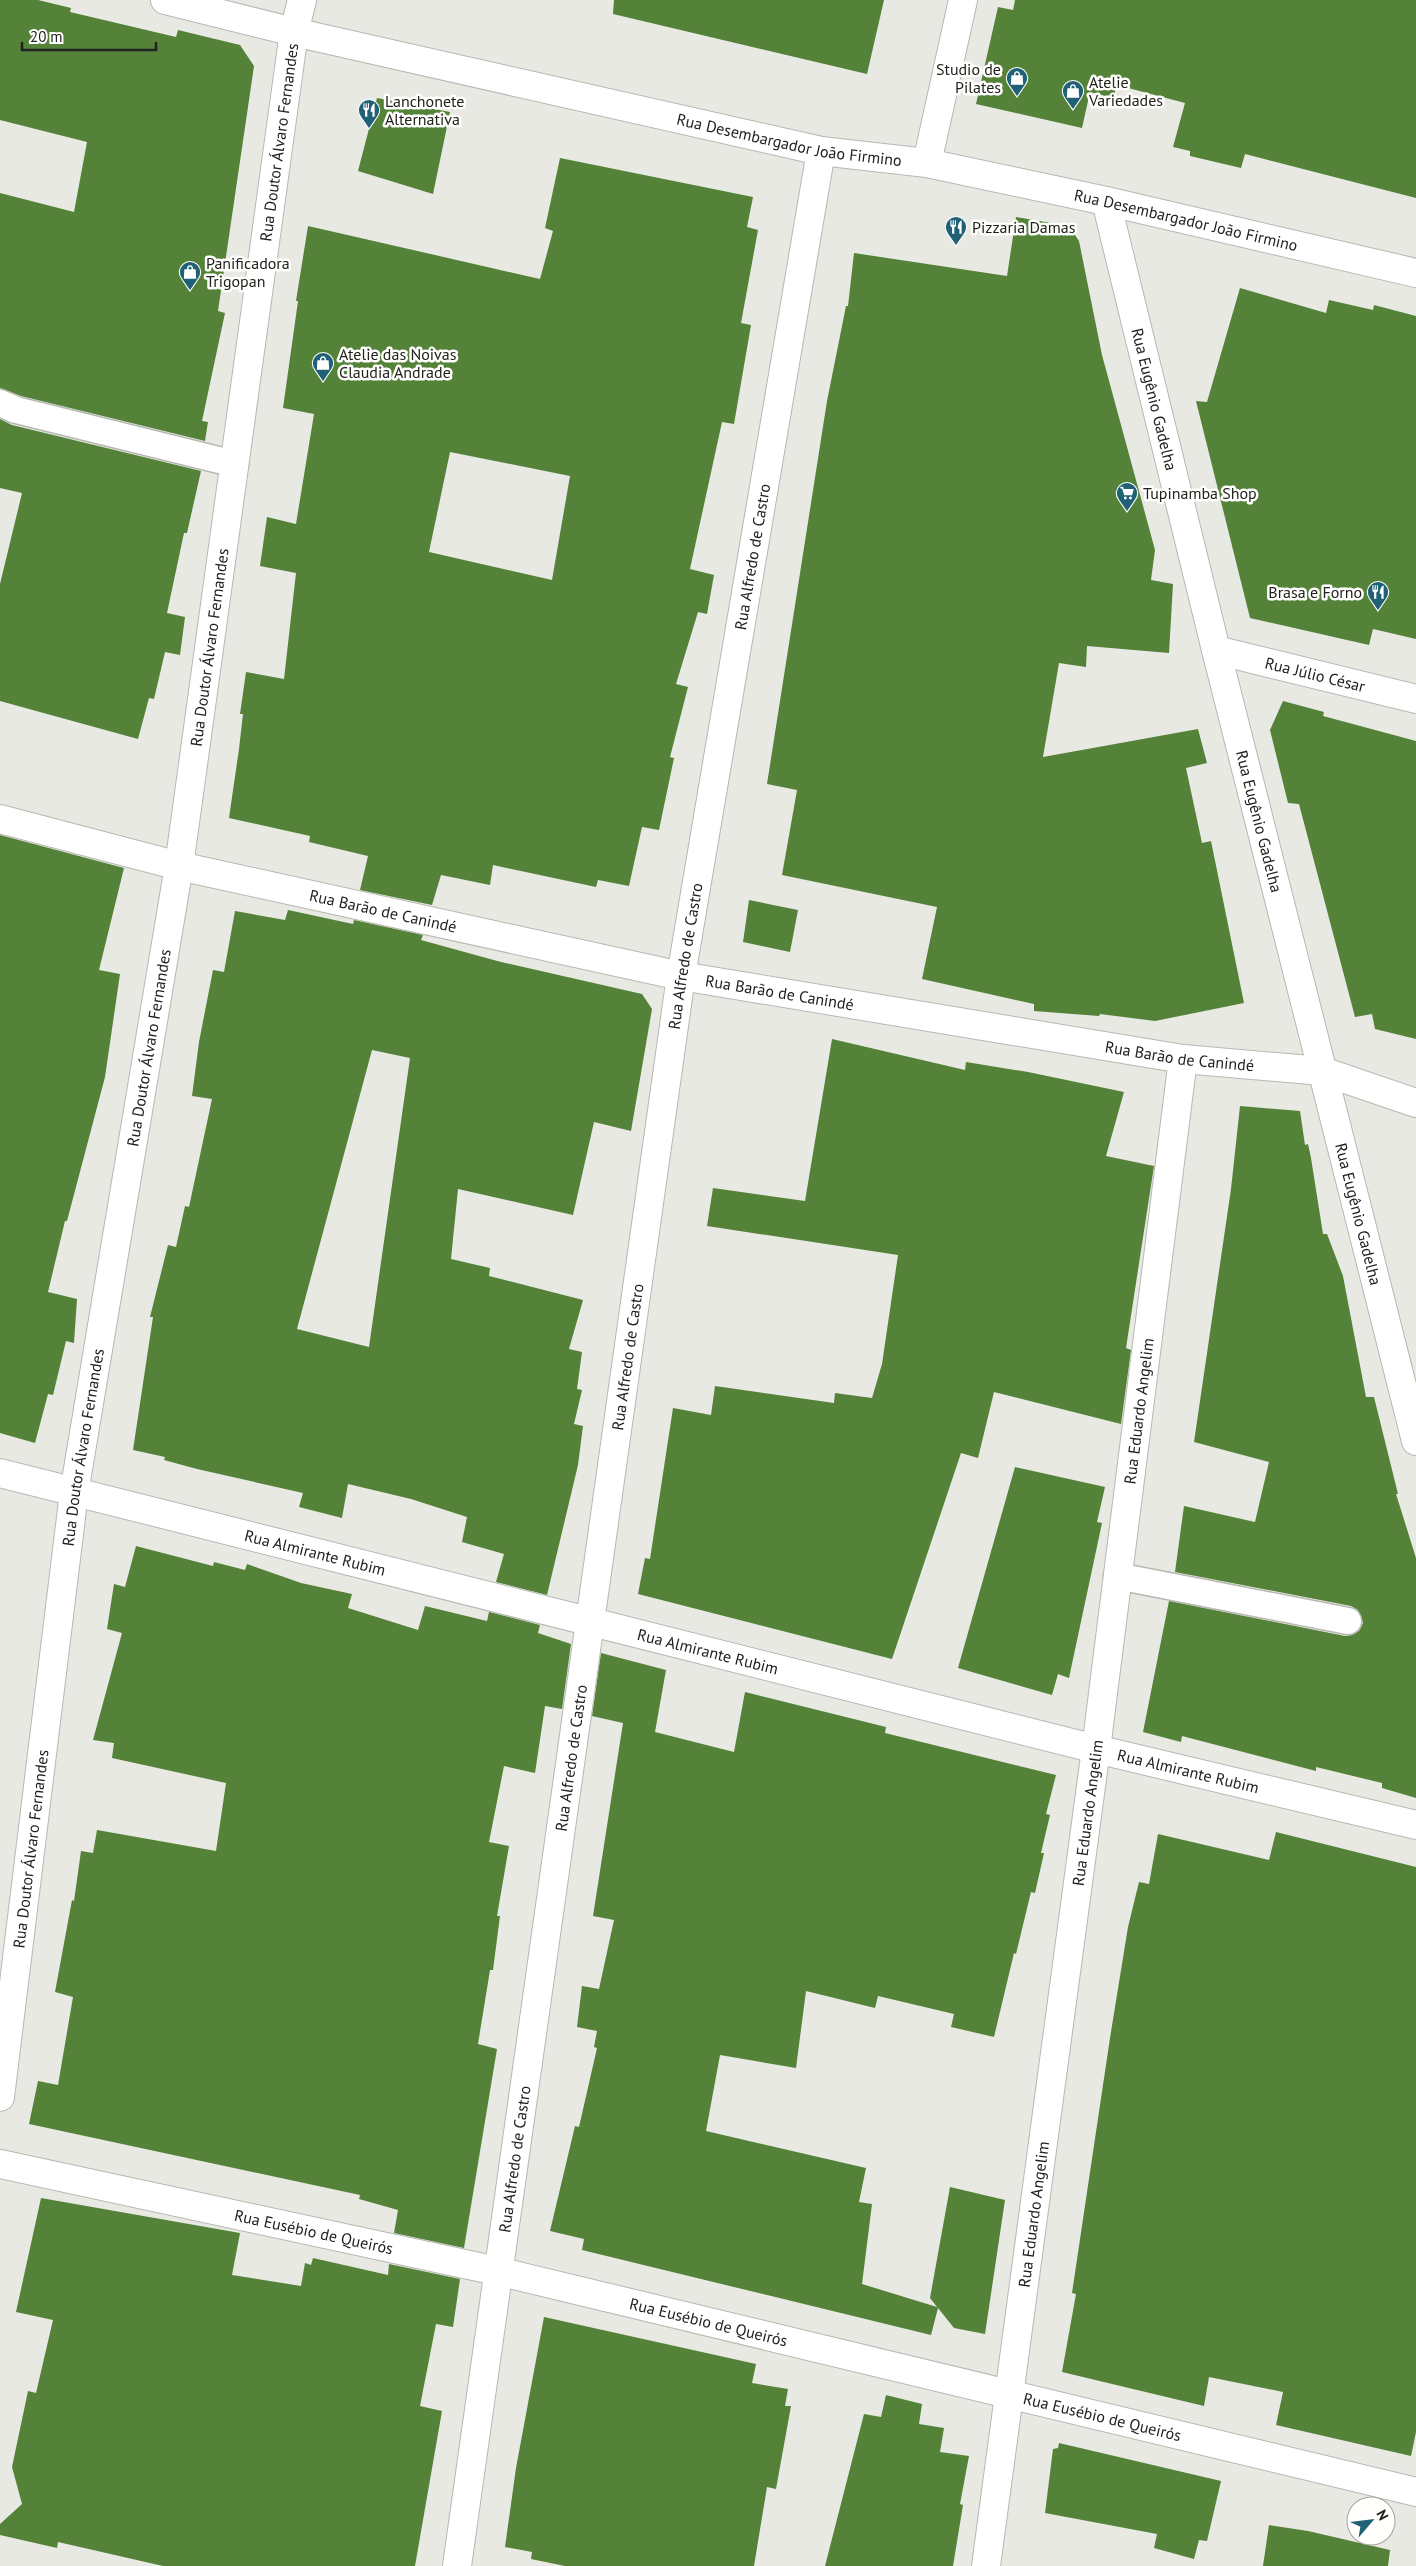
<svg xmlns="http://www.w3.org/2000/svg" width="1416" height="2566" viewBox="0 0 1416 2566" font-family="'PT Sans',sans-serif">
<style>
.building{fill:#548238;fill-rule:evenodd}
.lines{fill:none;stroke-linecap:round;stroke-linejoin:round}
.service-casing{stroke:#b7b8b2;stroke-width:29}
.minor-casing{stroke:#b7b8b2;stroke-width:30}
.service{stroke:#fff;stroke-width:26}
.minor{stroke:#fff;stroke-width:28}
.labels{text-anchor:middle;stroke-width:5;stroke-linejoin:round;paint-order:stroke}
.poi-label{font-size:16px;fill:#21211f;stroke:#fffffe;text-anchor:start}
.street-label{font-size:16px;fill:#21211f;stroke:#fffffe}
</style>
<rect width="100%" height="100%" fill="#e8e9e3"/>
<path class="building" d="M0 0H38L71 8 70 12 176 37 178 30 240 45 254 66 218 311 225 313 202 421 208 422 205 441 21 396 0 388V193L74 212 87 142 0 120Z
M614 0H884L867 74 613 14Z
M1015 0H1416V198L1245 154 1241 168 1190 156V151L1173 147 1185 103 1117 85 1113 98 1090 92 1082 128 976 104 998 7 1013 10Z
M377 98 450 112 433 194 358 171Z
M560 158 753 197 747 227 758 230 741 323 751 325 734 424 722 422 690 569 714 575 707 614 698 612 676 684 688 687 670 757 674 758 659 830 642 827 629 886 598 880 596 887 493 865 490 885 441 875 432 905 360 890 368 856 309 842 310 836 229 818 239 749 243 714H240L246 672 284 679 296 573 260 566 267 517 296 524 314 414 283 408 298 301H296L308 226 540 279 553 231 545 228ZM450 452 570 476 552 580 429 552Z
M1016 217 1069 226 1079 241 1102 355 1155 550 1151 580 1173 584 1169 653 1087 646 1086 667 1059 663 1043 757 1198 729 1207 763 1186 768 1202 843 1211 841 1244 1003 1155 1021 1100 1014 1099 1016 1034 1011V1004L922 979 937 907 782 875 797 790 767 784 827 401 846 306H848L854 253 1007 276Z
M1240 288 1326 313 1329 300 1373 310 1374 305 1416 316V639L1373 629 1369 645 1250 618 1196 401 1207 402Z
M0 419 12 425 201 471 187 533H184L167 613 185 617 180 655 165 652 154 699 149 698 138 739 0 701V584L22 493 0 488Z
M1283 701 1324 712 1323 716 1416 741V1039L1375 1029 1372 1014 1355 1017 1299 804 1288 803 1270 730Z
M0 835 124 868 99 970 120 974 105 1077 67 1221H65L48 1292 77 1299 74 1343 66 1341 53 1395 48 1394 35 1443 0 1433Z
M749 900 798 910 790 952 743 942Z
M288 910 353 924 354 920 423 935 421 940 501 962 642 994 652 1009 631 1131 594 1122 573 1215 458 1189 451 1259 490 1268 489 1276 583 1300 569 1349 582 1352 577 1389 582 1390 574 1424 583 1426 578 1465 547 1595 496 1582 504 1554 462 1542 467 1517 411 1499 348 1484 342 1518 299 1507 303 1493 197 1469 164 1460 165 1457 133 1450 153 1317H150L168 1245 176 1247 185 1206 189 1207 212 1099 192 1096 199 1042 213 970 224 972 235 911 285 920ZM372 1050 410 1058 369 1347 297 1329Z
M832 1039 965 1070 966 1062 1028 1072 1124 1092 1106 1156 1154 1166 1126 1348 1131 1350 1121 1424 994 1392 978 1458 961 1453 892 1659 638 1594 645 1558 650 1559 673 1408 711 1415 715 1386 834 1403 835 1393 872 1398 882 1364 898 1255 707 1226 713 1188 805 1201Z
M1240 1106 1300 1111 1305 1145 1308 1144 1311 1158 1323 1234H1327L1343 1276 1366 1397H1374L1398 1494H1396L1416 1558V1798L1382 1788V1783L1316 1767V1771L1182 1736 1181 1742 1143 1732 1169 1601 1345 1636 1352 1635 1359 1631 1363 1623 1358 1610 1351 1606 1175 1572 1184 1506 1255 1522 1269 1462 1194 1442 1231 1189Z
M1015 1467 1105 1487 1097 1522 1102 1523 1069 1678 1058 1674 1052 1695 958 1668Z
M136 1546 213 1566 214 1562 245 1570 247 1564 301 1583 352 1594 348 1608 418 1630 425 1606 487 1621 489 1612 540 1625 538 1633 571 1644 562 1709 545 1706 535 1773 504 1766 489 1842 509 1846 497 1916H500L493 1970H490L478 2044 497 2049 464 2248 394 2233 398 2210 359 2199 360 2195 29 2124 38 2081 58 2085 73 1997 55 1992 72 1900 74 1901 81 1851 93 1853 97 1830 216 1851 226 1783 112 1758 114 1743 93 1740 122 1633 107 1629 114 1584 125 1587Z
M601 1653 666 1670 655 1732 734 1752 745 1692 886 1727 885 1733 1056 1775 1046 1814 1050 1815 1041 1853H1044L1035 1893 1031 1892 1016 1954 1014 1953 994 2037 951 2027 954 2014 878 1996 875 2008 806 1991 796 2068 720 2055 706 2131 866 2168 859 2202 872 2204 862 2284 937 2307 930 2298 950 2187 1005 2200 985 2334 954 2328 938 2308 931 2335 582 2250 584 2239 550 2231 575 2126 579 2127 597 2048 594 2047 597 2031 577 2027 582 1986 599 1989 614 1920 593 1916 623 1723 592 1716Z
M1276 1832 1416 1867V2432L1411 2456 1276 2425 1283 2392 1209 2377 1204 2406 1062 2372 1076 2294 1072 2293 1110 2038 1128 1927 1139 1882 1149 1884 1158 1834 1269 1860Z
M41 2198 240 2233 232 2275 301 2286 305 2263 311 2265 313 2258 388 2275 389 2264 460 2279 453 2327 436 2324 420 2406 442 2411 415 2566H163L58 2542 57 2548 0 2535V2524L22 2504 12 2467 28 2391 36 2393 53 2320 16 2312Z
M544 2317 756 2364 752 2383 788 2389 785 2406H791L776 2489 767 2487 754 2566H565L531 2559 532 2552 505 2547 516 2468Z
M886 2395 922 2404 919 2424 944 2428 940 2452 969 2456 960 2504 963 2505 953 2566H825L864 2414 881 2417Z
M1059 2443 1221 2481 1207 2541 1199 2540 1194 2559 1154 2548 1157 2534 1045 2513 1053 2449 1058 2448Z
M1269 2525 1308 2531 1390 2550 1388 2566H1263Z"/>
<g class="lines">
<g class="service-casing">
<path id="service" d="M0 403 16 410 235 464
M1117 1576 1348 1621"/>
</g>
<g class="minor-casing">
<g id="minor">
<path id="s1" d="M165 0 294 32 821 151 927 163 1106 201 1416 273"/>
<path d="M927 163 963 0"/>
<path id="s2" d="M1106 201 1216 650 1416 1441"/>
<path id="s3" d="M1216 650 1416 699"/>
<path id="s4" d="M0 819 179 866 681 976 1183 1059 1322 1071 1416 1103"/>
<path id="s5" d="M0 1473 1096 1749 1416 1825"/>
<path id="s6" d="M0 2097 74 1493 179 866 294 32 302 0"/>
<path id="s7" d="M0 2164 497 2271 1416 2492"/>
<path id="s8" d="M457 2566 681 976 821 151"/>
<path id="s9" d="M986 2566 1096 1749 1183 1059"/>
</g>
</g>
<use href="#service" class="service"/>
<use href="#minor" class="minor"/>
</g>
<defs>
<g id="shop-pin" transform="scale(1.125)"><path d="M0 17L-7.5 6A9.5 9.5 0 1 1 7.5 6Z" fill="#216176" stroke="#fffffe"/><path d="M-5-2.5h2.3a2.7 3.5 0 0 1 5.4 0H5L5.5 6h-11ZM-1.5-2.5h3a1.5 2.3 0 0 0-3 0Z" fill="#fff"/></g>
<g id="restaurant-pin" transform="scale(1.125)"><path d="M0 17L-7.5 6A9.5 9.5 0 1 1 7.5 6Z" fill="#216176" stroke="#fffffe"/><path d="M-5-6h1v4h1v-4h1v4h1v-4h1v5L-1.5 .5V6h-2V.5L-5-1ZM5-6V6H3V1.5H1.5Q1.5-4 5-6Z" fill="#fff"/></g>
<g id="supermarket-pin" transform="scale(1.125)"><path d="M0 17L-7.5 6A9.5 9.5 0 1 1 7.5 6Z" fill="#216176" stroke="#fffffe"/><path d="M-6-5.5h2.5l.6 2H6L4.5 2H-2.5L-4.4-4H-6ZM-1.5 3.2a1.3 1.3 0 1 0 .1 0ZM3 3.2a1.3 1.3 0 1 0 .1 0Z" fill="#fff"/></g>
</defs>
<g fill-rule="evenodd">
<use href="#shop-pin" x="1017" y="78"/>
<use href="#shop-pin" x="1073" y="91"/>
<use href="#restaurant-pin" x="369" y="110"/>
<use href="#restaurant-pin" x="956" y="227"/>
<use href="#shop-pin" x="190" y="272"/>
<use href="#shop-pin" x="323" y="363"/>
<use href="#supermarket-pin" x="1127" y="493"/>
<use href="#restaurant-pin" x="1378" y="592"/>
</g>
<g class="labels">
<g class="poi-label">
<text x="1001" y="75" text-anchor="end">Studio de<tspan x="1001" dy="18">Pilates</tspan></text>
<text x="1089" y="88">Atelie<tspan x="1089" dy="18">Variedades</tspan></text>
<text x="385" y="107">Lanchonete<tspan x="385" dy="18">Alternativa</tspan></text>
<text x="972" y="233">Pizzaria Damas</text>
<text x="206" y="269">Panificadora<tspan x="206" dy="18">Trigopan</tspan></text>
<text x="339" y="360">Atelie das Noivas<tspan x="339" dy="18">Claudia Andrade</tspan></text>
<text x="1143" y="499">Tupinamba Shop</text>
<text x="1362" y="598" text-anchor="end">Brasa e Forno</text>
</g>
<g class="street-label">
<text dy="6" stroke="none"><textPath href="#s1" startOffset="640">Rua Desembargador João Firmino</textPath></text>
<text dy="6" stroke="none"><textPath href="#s6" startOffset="1975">Rua Doutor Álvaro Fernandes</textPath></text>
<text dy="6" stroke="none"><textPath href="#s1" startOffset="1045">Rua Desembargador João Firmino</textPath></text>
<text dy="6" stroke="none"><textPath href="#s2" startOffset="204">Rua Eugênio Gadelha</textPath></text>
<text dy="6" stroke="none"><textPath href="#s8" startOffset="2031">Rua Alfredo de Castro</textPath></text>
<text dy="6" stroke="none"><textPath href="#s6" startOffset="1465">Rua Doutor Álvaro Fernandes</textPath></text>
<text dy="6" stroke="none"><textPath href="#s3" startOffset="102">Rua Júlio César</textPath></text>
<text dy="6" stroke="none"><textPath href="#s2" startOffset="639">Rua Eugênio Gadelha</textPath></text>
<text dy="6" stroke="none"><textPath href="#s4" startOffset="394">Rua Barão de Canindé</textPath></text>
<text dy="6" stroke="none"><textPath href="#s8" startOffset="1626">Rua Alfredo de Castro</textPath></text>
<text dy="6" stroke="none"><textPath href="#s4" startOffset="799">Rua Barão de Canindé</textPath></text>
<text dy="6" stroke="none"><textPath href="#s6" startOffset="1060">Rua Doutor Álvaro Fernandes</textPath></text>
<text dy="6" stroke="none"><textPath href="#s4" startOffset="1204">Rua Barão de Canindé</textPath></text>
<text dy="6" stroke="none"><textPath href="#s2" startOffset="1044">Rua Eugênio Gadelha</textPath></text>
<text dy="6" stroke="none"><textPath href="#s8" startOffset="1221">Rua Alfredo de Castro</textPath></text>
<text dy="6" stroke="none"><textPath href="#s9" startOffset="1165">Rua Eduardo Angelim</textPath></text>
<text dy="6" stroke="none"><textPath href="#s6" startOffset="655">Rua Doutor Álvaro Fernandes</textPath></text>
<text dy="6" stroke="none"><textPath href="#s5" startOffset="325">Rua Almirante Rubim</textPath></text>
<text dy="6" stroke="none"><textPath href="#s5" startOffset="730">Rua Almirante Rubim</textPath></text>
<text dy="6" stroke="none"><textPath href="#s8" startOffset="816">Rua Alfredo de Castro</textPath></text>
<text dy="6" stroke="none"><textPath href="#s5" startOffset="1225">Rua Almirante Rubim</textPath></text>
<text dy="6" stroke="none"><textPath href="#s9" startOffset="760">Rua Eduardo Angelim</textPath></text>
<text dy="6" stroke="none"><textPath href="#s6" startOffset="250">Rua Doutor Álvaro Fernandes</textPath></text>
<text dy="6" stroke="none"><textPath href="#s8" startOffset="411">Rua Alfredo de Castro</textPath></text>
<text dy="6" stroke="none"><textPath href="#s9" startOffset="355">Rua Eduardo Angelim</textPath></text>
<text dy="6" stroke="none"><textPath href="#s7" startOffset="321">Rua Eusébio de Queirós</textPath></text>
<text dy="6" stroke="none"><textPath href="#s7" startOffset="726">Rua Eusébio de Queirós</textPath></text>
<text dy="6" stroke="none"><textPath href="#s7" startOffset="1131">Rua Eusébio de Queirós</textPath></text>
</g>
</g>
<g transform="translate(1371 2521) rotate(62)"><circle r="24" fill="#fffffe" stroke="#a6a6a5"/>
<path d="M0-4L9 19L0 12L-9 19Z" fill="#216176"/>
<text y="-8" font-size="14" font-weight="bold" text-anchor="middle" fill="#21211f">N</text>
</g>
<path d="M22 42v8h134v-8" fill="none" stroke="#21211f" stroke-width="2.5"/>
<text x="30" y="42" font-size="15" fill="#21211f" stroke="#fffffe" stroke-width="4" paint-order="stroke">20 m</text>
</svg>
